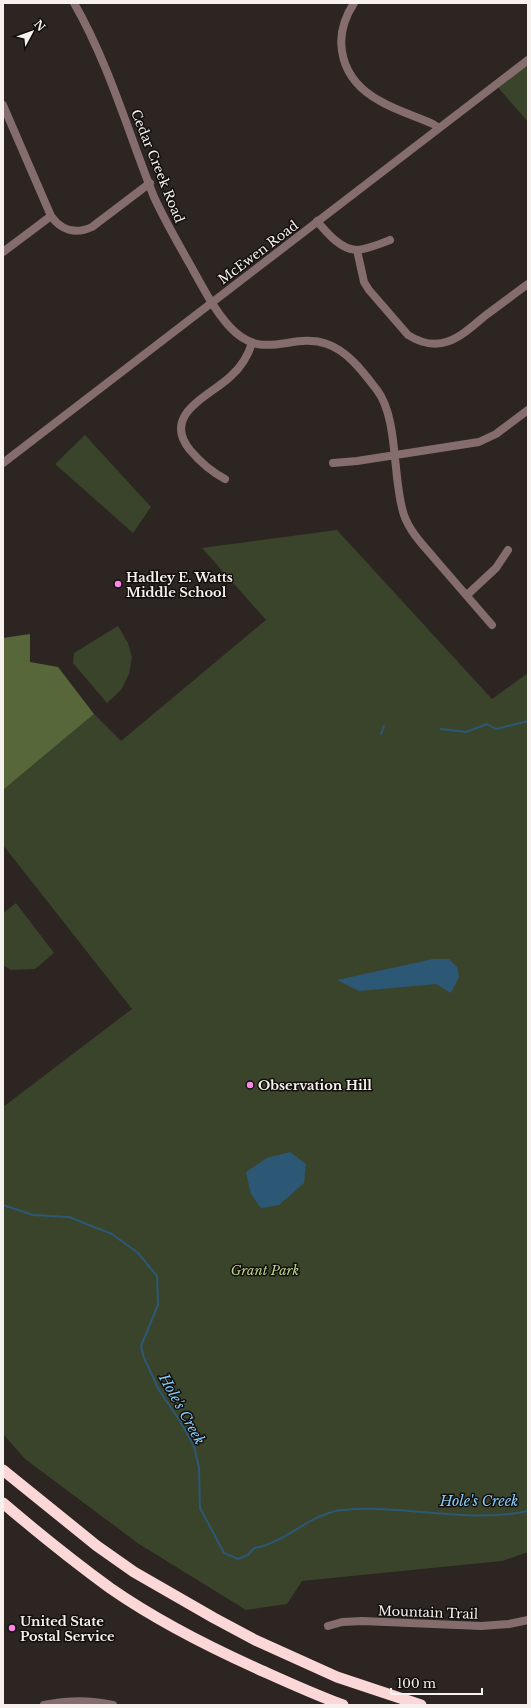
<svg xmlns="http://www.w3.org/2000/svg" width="531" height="1708" viewBox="0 0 531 1708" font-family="'Libre Baskerville',serif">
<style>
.green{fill:#3a442a}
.forest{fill:#576739}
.water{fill:#2c5876}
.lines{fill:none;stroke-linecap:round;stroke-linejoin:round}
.stream{stroke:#2c5876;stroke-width:2}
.minor{stroke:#856d6e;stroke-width:8}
.highway{stroke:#fcd7d8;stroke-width:11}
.poi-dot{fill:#fa87e7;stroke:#120f0d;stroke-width:1.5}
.labels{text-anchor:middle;stroke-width:3;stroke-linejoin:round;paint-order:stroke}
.street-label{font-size:13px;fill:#f6f1ee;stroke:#120f0d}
.poi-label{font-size:13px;font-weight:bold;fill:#f6f1ee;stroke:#120f0d;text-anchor:start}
.park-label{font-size:13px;font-style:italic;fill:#bcd68e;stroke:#120f0d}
.water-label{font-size:14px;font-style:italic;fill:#85cbfd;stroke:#120f0d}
</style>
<rect width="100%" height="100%" fill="#2c2521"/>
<path class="green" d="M528 60V122L496 85Z
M85 435 151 507 133 533 55 464Z
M337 530 492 699 528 673V1552L502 1561 302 1581 287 1604 246 1610 139 1544 25 1459 3 1434V1107L132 1009 3 845V790L94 714 121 741 266 620 202 548Z
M118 626 128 643 132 657 129 674 121 690 107 703 73 663 74 653Z
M16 903 54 953 35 969 11 970 3 965V913Z"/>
<path class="forest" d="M30 634V662L58 667 94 714 3 790V638Z"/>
<path class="water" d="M433 959H449L457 967 459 977 451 993 436 984 359 991 337 980Z
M290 1152 306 1164 304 1183 279 1205 261 1208 251 1194 246 1172 267 1158Z"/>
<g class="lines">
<path class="stream" d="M441 729 466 732 487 724 496 729 528 721
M381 734 384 726
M3 1205 33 1215 69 1217 112 1234 138 1253 157 1276 158 1305 141 1346 144 1358 159 1390 180 1421 194 1446 199 1468 200 1508 224 1553 238 1559 248 1555 254 1548C286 1543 310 1513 343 1510 403 1504 470 1524 528 1511"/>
<path class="minor" d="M74 3C109 64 128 132 154 197 165 221 179 245 192 268 203 288 214 309 229 326 263 364 291 331 327 344 348 351 364 373 377 390 399 419 392 480 404 515 410 532 423 545 434 558 453 580 473 603 492 625
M354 3C330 40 341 80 380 101 397 111 416 116 433 124L439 128
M3 105 51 216C61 230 75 235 92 227L150 183
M317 221C326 232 341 250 357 250 368 249 380 244 390 240
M357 250 364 282 369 290 408 335C441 356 461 336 486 315 500 305 514 294 528 284
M3 252 51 216
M3 463 528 60
M333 463 357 461 479 442 496 434 528 410
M225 479C210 471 201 463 190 450 161 414 209 397 231 376 241 367 248 356 252 343
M467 595 496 568 508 550
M328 1626 342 1622 362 1621 481 1626 509 1624 528 1620
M44 1705C67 1700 91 1700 113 1705"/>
<path class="highway" d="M3 1470 97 1546 134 1572 214 1618 255 1640 337 1677 421 1705
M3 1503C37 1532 73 1561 110 1588 156 1620 205 1645 256 1668 285 1681 313 1694 343 1705"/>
</g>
<g class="poi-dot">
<circle cx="118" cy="584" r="4"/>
<circle cx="250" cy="1085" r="4"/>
<circle cx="12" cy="1628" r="4"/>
</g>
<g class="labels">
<g class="street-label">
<text transform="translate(158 166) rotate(68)" y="5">Cedar Creek Road</text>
<text transform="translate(258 252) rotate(-37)" y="5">McEwen Road</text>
<text transform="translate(428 1612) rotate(2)" y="5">Mountain Trail</text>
</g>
<g class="poi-label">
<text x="126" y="582">Hadley E. Watts<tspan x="126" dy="15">Middle School</tspan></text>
<text x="258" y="1090">Observation Hill</text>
<text x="20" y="1626">United State<tspan x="20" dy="15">Postal Service</tspan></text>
</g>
<g class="park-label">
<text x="265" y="1275">Grant Park</text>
</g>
<g class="water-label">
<text transform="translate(182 1409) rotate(61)" y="5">Hole's Creek</text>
<text x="479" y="1506">Hole's Creek</text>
</g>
</g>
<rect width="531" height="1708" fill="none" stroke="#f6f1ee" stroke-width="8"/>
<g transform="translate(32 32) rotate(49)" stroke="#120f0d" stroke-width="3" paint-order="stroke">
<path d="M0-3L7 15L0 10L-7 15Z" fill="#f6f1ee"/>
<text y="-6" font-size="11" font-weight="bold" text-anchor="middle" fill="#f6f1ee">N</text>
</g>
<path d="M391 1688v6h91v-6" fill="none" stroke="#f6f1ee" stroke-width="2"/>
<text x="397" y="1688" font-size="12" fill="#f6f1ee" stroke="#120f0d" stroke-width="3" paint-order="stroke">100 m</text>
</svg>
